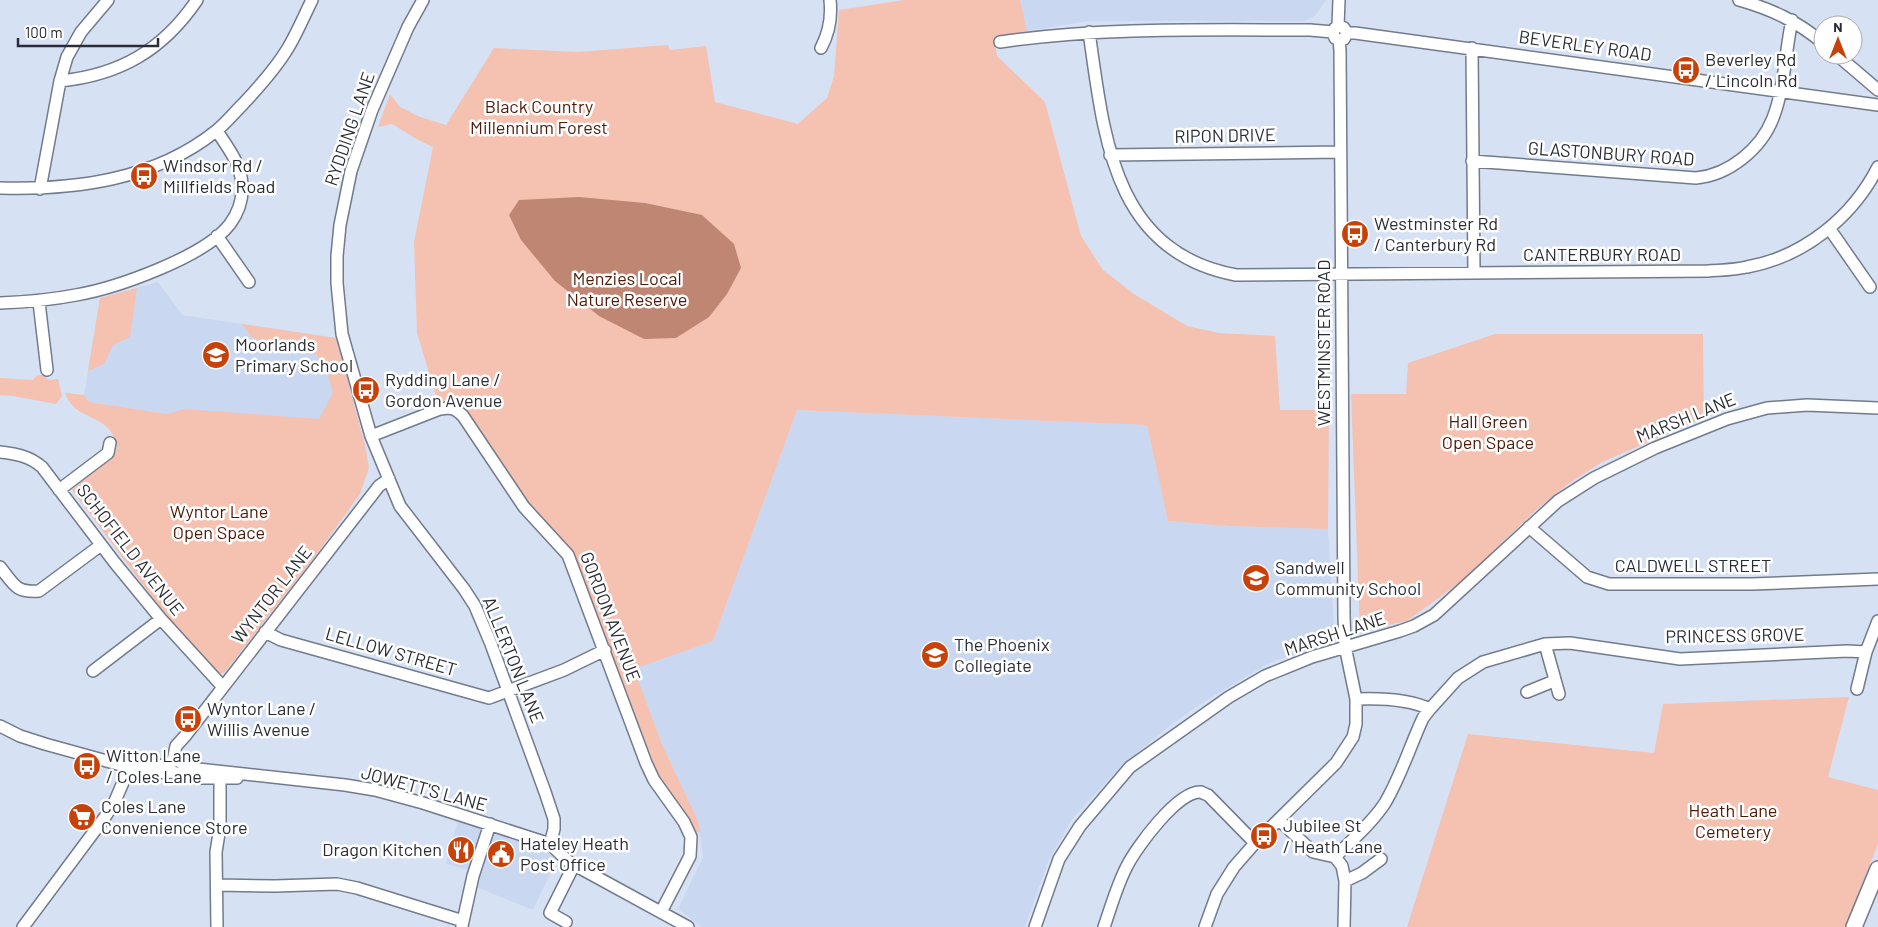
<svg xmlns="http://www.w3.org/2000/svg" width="1878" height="927" viewBox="0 0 1878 927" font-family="Barlow,sans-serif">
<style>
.built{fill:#c9d7f1}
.green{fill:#f5c1b1}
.water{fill:#bf8674}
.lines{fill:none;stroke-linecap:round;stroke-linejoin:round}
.minor-casing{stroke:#727b8c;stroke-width:14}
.major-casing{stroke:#727b8c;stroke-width:18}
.minor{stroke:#fff;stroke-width:11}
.major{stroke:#fff;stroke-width:15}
.labels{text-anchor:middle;stroke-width:5;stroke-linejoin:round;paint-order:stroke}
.street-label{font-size:18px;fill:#2a2d35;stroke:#fff}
.poi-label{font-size:18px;fill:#2a2d35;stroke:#fff;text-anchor:start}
.park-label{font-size:18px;fill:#4f1a08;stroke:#fff}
</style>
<rect width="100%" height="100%" fill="#d7e1f4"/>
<path class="built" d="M1020 0H1326L1315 16 1304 21H1089L1027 31Z
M158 282 182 315 336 338 365 445 89 402 84 395 100 298Z
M797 410 1147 425 1168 521 1229 526 1328 529 1334 627 1332 637 1326 643 1269 663 1207 700 1175 722 1124 763 1072 819 1048 862 1025 927H702L678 909 703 857 698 821 662 744 634 669 713 641Z
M458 821 544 850 557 859 533 910 464 882 468 870 446 864Z"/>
<path class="green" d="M904 0H1020L1027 31 994 38 997 56 1045 102 1081 236 1103 270 1134 294 1187 326 1219 333 1275 336 1280 410H1329L1328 529 1229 526 1168 521 1147 425 797 410 713 641 634 669 662 744 698 821 700 832 690 834 654 780 568 555 524 507 463 416 440 409 417 333 414 242 433 147C418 141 406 132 392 124L378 127 390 94 400 107 420 117 446 125 494 48 578 52 668 45 670 50 706 46 715 102 798 124 827 98 834 76 839 10Z
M137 288 130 337 113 345 104 364 88 371 100 298Z
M242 324 336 338 365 445 369 468 360 494 316 555 224 673 216 674 182 637 72 490 115 454 117 447C115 441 113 434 109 429 93 413 74 417 65 393L84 395 89 402 167 414 184 409 319 419 333 393 327 371 317 355 252 338Z
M1495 334H1703L1704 418 1602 462 1568 484 1537 509 1463 580 1407 621 1360 631 1351 394H1406L1408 363Z
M40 375 45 376 48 380 58 379 62 396 56 404 13 396 0 395V378L33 380 36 376Z
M1849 697 1828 777 1878 790V844L1845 927H1407L1468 734 1654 753 1663 704Z"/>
<path class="water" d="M579 197 645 203 702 215 734 244 741 268 727 294 709 317 676 338 644 339 599 316 555 281 521 240 509 215 519 200Z"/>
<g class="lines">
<g class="minor-casing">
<path id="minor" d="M423 0 408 27 372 110 351 171 340 225 337 256V283L342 334 371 436 400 506 464 589 475 606 491 644 545 792 554 819V829L550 844
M1739 0C1771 9 1797 21 1823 43
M1338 26 1339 0
M1089 32C1104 135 1112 252 1236 275L1708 271C1721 270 1734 270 1747 267 1803 257 1852 218 1878 167
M1347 33H1355L1878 105
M1000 42C1102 27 1207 30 1310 30L1333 32
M821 48C829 33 832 18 830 0
M1472 48 1474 273
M1837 55 1878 90
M60 81C120 75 163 50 197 0
M1110 155 1340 152
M1472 161 1696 178C1729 175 1761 149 1773 118 1785 87 1785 52 1792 20
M0 188C75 190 155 180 216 131 226 123 234 113 243 104 259 87 276 68 288 48 297 33 304 16 312 0
M40 189 60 81 67 57 81 32 108 0
M1829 228 1870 287
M217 236 249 282
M39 302 47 370
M0 303C26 302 50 300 76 295 116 288 205 257 230 224 238 213 243 199 242 185 241 164 228 148 217 131
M371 436 440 409C451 407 455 408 463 416L524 507 568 555 646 763 654 780 684 822 691 837 690 856 661 912
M0 452C17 454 29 456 42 467L115 563 161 619 223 687
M59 490 108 453 110 443
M1529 527 1587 577 1609 584H1752L1878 579
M0 567C14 584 15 593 39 591L101 545
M265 632 281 640 489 698 564 670 605 650
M1545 644 1559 694
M93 671 161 619
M1857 689 1866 652
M1527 692 1554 681
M1430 709 1458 678 1483 662 1545 644 1570 643 1680 659 1847 651 1866 652 1878 621
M0 726 20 736 45 744 150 773 173 772 197 778H237
M173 761 176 746 186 735 379 486 389 479
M137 768 165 765 177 760 189 768 345 785 375 790 423 803 550 844 569 862 688 927
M1279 820 1313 852 1335 857C1352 840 1372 823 1385 803 1401 776 1410 746 1423 718L1430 709C1409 699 1379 698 1356 699
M1335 857 1342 866 1345 881 1344 927
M1345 881 1362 873 1381 859
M217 885 275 886 337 884 357 888 463 921
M566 922 550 913 574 865
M462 926 473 876 490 824
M23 927 105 817 115 801 130 766
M217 927 216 852 220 827V779
M1035 927 1059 859 1080 826 1130 767 1229 697 1265 676 1312 657 1400 631 1414 626 1434 615 1558 501 1594 478 1655 448 1727 419 1767 408 1807 405 1878 408
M1104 927C1111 907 1117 885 1127 866 1136 848 1178 790 1201 792 1201 792 1207 795 1208 795L1255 843
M1205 927 1217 894 1234 867 1255 843 1336 763 1353 737 1356 724V699L1345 646 1344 616 1340 50 1339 40 1335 38 1333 33 1335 28 1340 26 1344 28 1347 33 1344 39 1339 40"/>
</g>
<g class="major-casing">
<path id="major" d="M1854 927 1878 869"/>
</g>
<use href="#minor" class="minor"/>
<use href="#major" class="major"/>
</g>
<defs>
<g id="bus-disc" transform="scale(1.4375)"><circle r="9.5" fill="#c84108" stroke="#fff"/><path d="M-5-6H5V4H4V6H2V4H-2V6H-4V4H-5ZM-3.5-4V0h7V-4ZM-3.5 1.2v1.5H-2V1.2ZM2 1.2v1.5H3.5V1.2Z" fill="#fff"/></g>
<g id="school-disc" transform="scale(1.4375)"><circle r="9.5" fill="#c84108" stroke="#fff"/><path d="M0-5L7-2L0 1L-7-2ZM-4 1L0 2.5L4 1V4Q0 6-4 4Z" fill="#fff"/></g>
<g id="supermarket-disc" transform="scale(1.4375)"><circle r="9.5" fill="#c84108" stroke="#fff"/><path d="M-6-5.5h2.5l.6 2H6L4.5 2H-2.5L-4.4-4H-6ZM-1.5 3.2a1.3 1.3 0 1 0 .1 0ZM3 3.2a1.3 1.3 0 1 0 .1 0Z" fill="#fff"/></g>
<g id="restaurant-disc" transform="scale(1.4375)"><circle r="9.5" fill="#c84108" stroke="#fff"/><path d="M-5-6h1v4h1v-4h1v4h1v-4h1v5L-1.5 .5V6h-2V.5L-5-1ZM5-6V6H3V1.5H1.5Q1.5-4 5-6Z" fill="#fff"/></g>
<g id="civic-disc" transform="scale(1.4375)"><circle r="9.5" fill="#c84108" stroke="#fff"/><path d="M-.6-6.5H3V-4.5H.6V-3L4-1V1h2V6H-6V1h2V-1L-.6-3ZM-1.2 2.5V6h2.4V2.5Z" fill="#fff"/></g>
</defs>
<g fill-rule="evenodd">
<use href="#bus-disc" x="1686" y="70"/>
<use href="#bus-disc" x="144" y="176"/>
<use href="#bus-disc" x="1355" y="234"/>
<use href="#school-disc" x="216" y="355"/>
<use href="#bus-disc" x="366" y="390"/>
<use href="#school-disc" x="1256" y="578"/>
<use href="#school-disc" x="935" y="655"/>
<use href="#bus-disc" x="188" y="719"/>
<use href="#bus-disc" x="87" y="766"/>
<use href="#supermarket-disc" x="82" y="817"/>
<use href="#bus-disc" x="1264" y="836"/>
<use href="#restaurant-disc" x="461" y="850"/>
<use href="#civic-disc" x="501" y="854"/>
</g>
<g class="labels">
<g class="street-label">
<text transform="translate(1585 46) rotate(8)" y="6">BEVERLEY ROAD</text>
<text transform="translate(350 129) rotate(-71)" y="6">RYDDING LANE</text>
<text transform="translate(1225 136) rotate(-1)" y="6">RIPON DRIVE</text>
<text transform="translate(1611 154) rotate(4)" y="6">GLASTONBURY ROAD</text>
<text x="1602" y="261">CANTERBURY ROAD</text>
<text transform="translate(1324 343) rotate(-90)" y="6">WESTMINSTER ROAD</text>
<text transform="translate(1686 418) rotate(-22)" y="6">MARSH LANE</text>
<text transform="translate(130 550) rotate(52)" y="6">SCHOFIELD AVENUE</text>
<text x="1693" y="572">CALDWELL STREET</text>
<text transform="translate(272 595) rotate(-52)" y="6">WYNTOR LANE</text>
<text transform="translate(610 617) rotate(69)" y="6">GORDON AVENUE</text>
<text transform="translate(1335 634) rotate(-18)" y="6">MARSH LANE</text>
<text transform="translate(1735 636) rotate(-1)" y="6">PRINCESS GROVE</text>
<text transform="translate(391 652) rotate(16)" y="6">LELLOW STREET</text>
<text transform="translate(513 660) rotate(68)" y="6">ALLERTON LANE</text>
<text transform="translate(424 789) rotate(15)" y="6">JOWETT'S LANE</text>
</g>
<g class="poi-label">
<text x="1705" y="66">Beverley Rd<tspan x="1705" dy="21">/ Lincoln Rd</tspan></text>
<text x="163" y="172">Windsor Rd /<tspan x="163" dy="21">Millfields Road</tspan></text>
<text x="1374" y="230">Westminster Rd<tspan x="1374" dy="21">/ Canterbury Rd</tspan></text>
<text x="235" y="351">Moorlands<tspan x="235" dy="21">Primary School</tspan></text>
<text x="385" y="386">Rydding Lane /<tspan x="385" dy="21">Gordon Avenue</tspan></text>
<text x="1275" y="574">Sandwell<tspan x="1275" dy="21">Community School</tspan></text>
<text x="954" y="651">The Phoenix<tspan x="954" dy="21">Collegiate</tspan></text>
<text x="207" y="715">Wyntor Lane /<tspan x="207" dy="21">Willis Avenue</tspan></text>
<text x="106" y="762">Witton Lane<tspan x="106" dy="21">/ Coles Lane</tspan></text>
<text x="101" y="813">Coles Lane<tspan x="101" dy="21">Convenience Store</tspan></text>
<text x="1283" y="832">Jubilee St<tspan x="1283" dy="21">/ Heath Lane</tspan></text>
<text x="520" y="850">Hateley Heath<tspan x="520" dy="21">Post Office</tspan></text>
<text x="442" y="856" text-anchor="end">Dragon Kitchen</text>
</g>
<g class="park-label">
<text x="539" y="113">Black Country<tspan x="539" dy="21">Millennium Forest</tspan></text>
<text x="627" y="285">Menzies Local<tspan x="627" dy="21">Nature Reserve</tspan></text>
<text x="1488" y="428">Hall Green<tspan x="1488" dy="21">Open Space</tspan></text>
<text x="219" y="518">Wyntor Lane<tspan x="219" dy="21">Open Space</tspan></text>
<text x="1733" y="817">Heath Lane<tspan x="1733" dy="21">Cemetery</tspan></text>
</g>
</g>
<g transform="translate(1838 40)"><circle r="24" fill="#ffffff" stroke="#aaabae"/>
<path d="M0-4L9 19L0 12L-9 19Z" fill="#c84108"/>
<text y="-8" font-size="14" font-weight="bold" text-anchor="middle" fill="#2a2d35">N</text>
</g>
<path d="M18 38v8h140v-8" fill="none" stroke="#2a2d35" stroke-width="2.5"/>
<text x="25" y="38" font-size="15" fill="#2a2d35" stroke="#ffffff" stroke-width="4" paint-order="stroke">100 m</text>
</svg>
